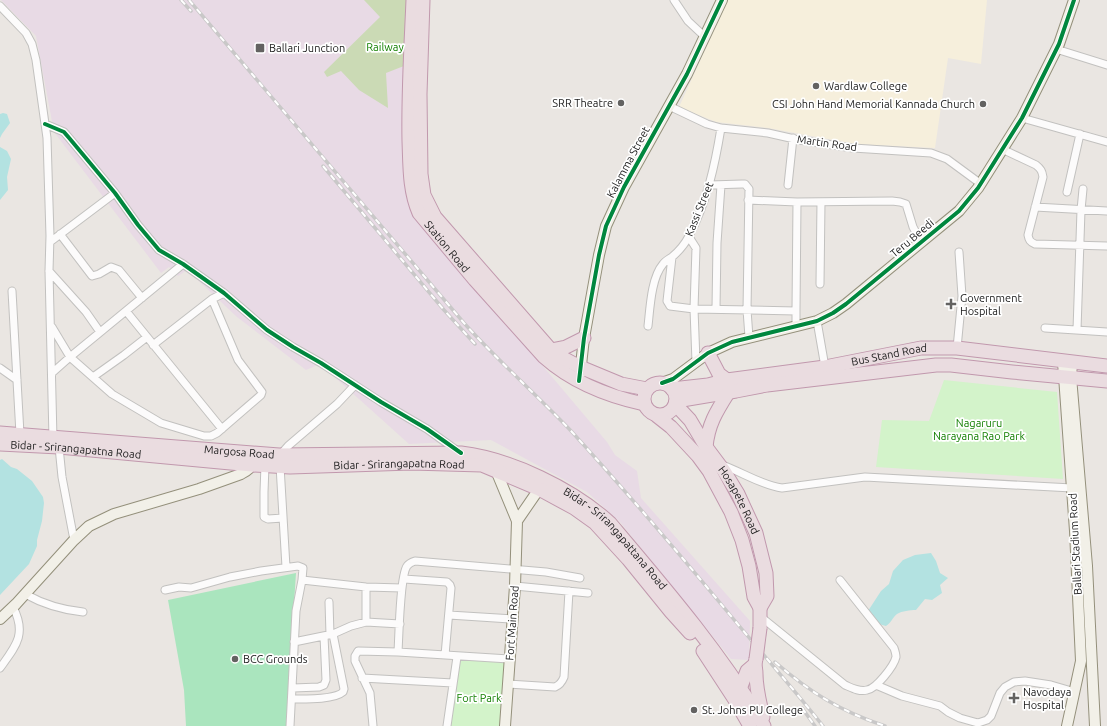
<svg xmlns="http://www.w3.org/2000/svg" width="1107" height="726" viewBox="0 0 1107 726" font-family="Ubuntu,sans-serif">
<style>
.industrial{fill:#e8dae5}
.education{fill:#f6efdc}
.forest{fill:#cbdab5}
.park{fill:#d3f3ca}
.pitch{fill:#aae5be}
.water{fill:#b3e2e1}
.lines{fill:none;stroke-linecap:round;stroke-linejoin:round}
.street-casing{stroke:#c2c1bf;stroke-width:9}
.secondary-casing{stroke:#94907b;stroke-width:12}
.highway-casing{stroke:#c198ad;stroke-width:15}
.street{stroke:#fcfbfb;stroke-width:7}
.secondary{stroke:#f2f0e8;stroke-width:10}
.highway{stroke:#eadce0;stroke-width:13}
.rail-casing{stroke:#c9c8c8;stroke-width:3.5}
.rail{stroke:#fff;stroke-width:2;stroke-dasharray:6;stroke-linecap:butt}
.highway-bridge-casing{stroke:#c198ad;stroke-width:15;stroke-linecap:butt}
.highway-bridge{stroke:#eadce0;stroke-width:13}
.cycleway-casing{stroke:#fff;stroke-width:6}
.cycleway{stroke:#00873e;stroke-width:4}
.poi-dot{fill:#636261;stroke:#fff;stroke-width:1.5}
.labels{text-anchor:middle;stroke-width:3.5;stroke-linejoin:round;paint-order:stroke}
.park-label{font-size:11px;fill:#138002;stroke:#fff}
.poi-label{font-size:11px;fill:#1b1b1b;stroke:#fff;text-anchor:start}
.street-label{font-size:11px;fill:#1b1b1b;stroke:#fff}
</style>
<rect width="100%" height="100%" fill="#eae6e2"/>
<path class="industrial" d="M1 0H408L412 211 607 442 615 455 637 471 641 498 750 621 749 660 731 659 620 522 587 492 491 440 409 444 320 364 306 370 237 317 187 270 178 276 169 267 161 273 54 132 36 36Z"/>
<path class="education" d="M728 0H987L981 64 948 58 935 148 855 144 768 128 716 122 679 107Z"/>
<path class="forest" d="M364 0H409V64L386 73 388 108 359 90 341 71 327 77 324 72 380 17Z"/>
<path class="park" d="M944 380 1057 392 1063 479 876 467 882 420 929 421Z
M457 657 509 659 504 726H447Z"/>
<path class="pitch" d="M296 573 286 726H186L184 690 168 600Z"/>
<path class="water" d="M3 113 7 114 10 123 2 134 0 138V114Z
M0 147 7 151 11 159 7 177 8 190 0 200Z
M2 459 11 467 17 469 32 481 43 497 44 503 42 521 37 540V546L29 564 0 595V460Z
M931 553 936 561 940 573 948 578 940 585 942 593 932 600 925 599 916 610C910 610 902 611 897 614 892 618 892 622 886 626L875 623 868 611 881 591 889 584 893 571 903 560 915 555Z"/>
<g class="lines">
<g class="street-casing">
<path id="street" d="M674 0 688 21 704 36
M0 6 26 33 32 44 36 60 47 138 50 236 49 271 53 439
M1056 49 1107 65
M669 106 707 124 721 128 768 133 799 140 853 148 931 153 947 159 981 184
M1022 118 1107 142
M45 124 64 132 70 139 115 193 138 225 159 250 183 264 224 293 267 330 293 347 321 363 381 402 427 429 459 452
M1002 149 1036 165C1041 169 1042 171 1043 177L1028 235C1029 240 1030 242 1035 244L1107 246
M710 185 742 184H745L749 189 747 310 749 337
M788 185 793 138
M1067 192 1080 134
M748 200 797 202 892 201 900 202 906 204 913 227 921 242
M1035 207 1107 211
M60 234 92 276 99 274 111 267 119 270 142 298
M689 237 696 248 694 309 696 362
M50 242 115 193
M672 257 667 301 670 306 694 309 796 311 797 202
M49 271 86 312 100 332
M820 284 821 202
M12 291 20 434
M716 309 717 243 721 185
M126 311 222 429
M796 311V327
M817 321 825 367
M648 326C650 309 651 278 663 264 665 261 669 259 672 257 679 251 685 244 689 236 707 202 715 165 721 128
M52 327 70 357 112 394 161 423 204 436H211L217 433 261 395 262 392 238 360 212 299
M1045 328 1107 332
M1077 330 1081 210 1083 189
M153 345 212 299 224 293
M957 348 962 296 959 252
M0 368 17 380
M52 373 70 357 183 264
M93 377 124 355 147 337
M59 447 62 477 74 540
M280 455 288 446 337 404 355 385
M265 465 264 492V517L268 519 283 518
M722 465C742 472 761 485 782 488L865 477 1072 488
M280 466 286 567
M404 579 447 582 450 585 451 588 445 655
M302 580 366 587 402 588
M515 586 588 593
M165 590 179 587 191 588 230 577 261 571 298 566 303 568 302 580 296 611 290 726
M25 594C43 604 63 610 83 612
M329 602 330 635
M449 615 512 619
M761 617 845 685C852 688 859 692 867 690 876 689 894 666 896 657 896 654 895 651 894 648L840 580
M366 622V587
M294 642 333 634 351 626 366 622 400 624
M398 652C399 636 400 576 407 566 409 563 412 562 415 561L546 572 580 578
M0 668C16 646 27 634 13 607
M362 678 453 683
M508 684 555 687C560 685 562 682 564 677L569 591
M876 685 902 696 940 706 948 712 960 718 978 723 987 720 991 716 1000 693 1005 687 1014 682 1025 681 1051 685 1075 692
M293 688 319 687 324 685 326 680 324 636
M292 699C304 699 334 700 343 692L344 689 333 634
M373 726 370 693 355 661V656L358 651 398 652 509 659
M447 726 457 657"/>
</g>
<g class="secondary-casing">
<path id="secondary" d="M1063 362 1075 531 1081 661 1067 726
M1072 363 1071 377 1087 566 1095 726
M580 374 584 338 599 255 606 226 624 187 687 74 722 0
M662 383 673 379 708 353 732 342 817 321 833 313 846 304 959 211 978 188 1022 118 1059 44 1074 0
M495 468 517 521 515 586 505 726
M517 521 539 489
M0 619 16 604 74 540 89 526 114 514 199 489 241 474C247 471 252 468 252 460"/>
</g>
<g class="highway-casing">
<g id="highway">
<path id="s1" d="M413 0C411 47 408 94 409 141 410 165 409 190 419 213L475 280 544 357C572 382 607 396 644 404"/>
<path d="M423 0 420 94 421 174 424 195 435 217 551 350 565 359 580 367 621 384 647 389"/>
<path d="M551 350 566 347 584 338"/>
<path d="M708 353 719 374 727 380"/>
<circle cx="660" cy="399" r="16"/>
<path id="s2" d="M672 389 708 385 727 380 825 367 921 348H957L1107 366"/>
<path d="M676 401 736 391 767 385 936 365H951L1012 372 1107 381"/>
<path id="s3" d="M675 404 690 420 706 447 724 471 738 494 756 533 766 573 767 596 760 608"/>
<path d="M657 416 671 427 698 456 709 471 731 512 742 540 749 566 754 597 760 608V628"/>
<path id="s4" d="M0 433 279 455 461 453C511 459 573 489 610 523 665 588 721 653 764 726"/>
<path id="s5" d="M0 444 59 447 252 465 290 467 411 463 482 465 539 489 574 508 595 523 628 559 671 612 690 633"/>
<path d="M706 447C708 425 716 412 728 393"/>
<path d="M703 651 735 700 750 726"/>
<path d="M756 659C754 666 756 667 756 674 756 689 760 703 763 717"/>
<path d="M738 694 747 671 754 665"/>
</g>
</g>
<use href="#street" class="street"/>
<use href="#secondary" class="secondary"/>
<use href="#highway" class="highway"/>
<g class="rail-casing">
<path id="rail" d="M181 0 191 11
M189 0 464 323C498 361 537 395 572 432 625 490 676 550 726 610 758 649 792 687 823 726
M323 166 444 310 475 344
M775 662C811 693 840 711 885 726
M802 708 815 726"/>
</g>
<use href="#rail" class="rail"/>
<g class="highway-bridge-casing">
<path id="highway-bridge" d="M756 659 760 628"/>
</g>
<use href="#highway-bridge" class="highway-bridge"/>
<g class="cycleway-casing">
<path id="cycleway" d="M45 124 64 132 70 139 115 193 138 225 159 250 183 264 224 293 267 330 293 347 321 363 381 402 427 429 461 453
M579 381 584 338 599 255 606 226 624 187 687 74 722 0
M662 383 673 379 708 353 732 342 817 321 833 313 846 304 959 211 978 188 1022 118 1059 44 1074 0"/>
</g>
<use href="#cycleway" class="cycleway"/>
</g>
<g class="poi-dot">
<rect x="255" y="43" width="10" height="10" rx="2"/>
<circle cx="816" cy="86" r="4"/>
<circle cx="621" cy="103" r="4"/>
<circle cx="983" cy="104" r="4"/>
<path d="M949 298h4v4h4v4h-4v4h-4v-4h-4v-4h4z"/>
<circle cx="235" cy="659" r="4"/>
<path d="M1012 692h4v4h4v4h-4v4h-4v-4h-4v-4h4z"/>
<circle cx="694" cy="710" r="4"/>
</g>
<g class="labels">
<g class="park-label">
<text x="385" y="51">Railway</text>
<text x="979" y="427">Nagaruru<tspan x="979" dy="13">Narayana Rao Park</tspan></text>
<text x="479" y="702">Fort Park</text>
</g>
<g class="poi-label">
<text x="269" y="52">Ballari Junction</text>
<text x="824" y="90">Wardlaw College</text>
<text x="613" y="107" text-anchor="end">SRR Theatre</text>
<text x="975" y="108" text-anchor="end">CSI John Hand Memorial Kannada Church</text>
<text x="960" y="302">Government<tspan x="960" dy="13">Hospital</tspan></text>
<text x="243" y="663">BCC Grounds</text>
<text x="1023" y="696">Navodaya<tspan x="1023" dy="13">Hospital</tspan></text>
<text x="702" y="714">St. Johns PU College</text>
</g>
<g class="street-label">
<text transform="translate(827 143) rotate(8)" y="4">Martin Road</text>
<text transform="translate(628 162) rotate(-62)" y="4">Kalamma Street</text>
<text transform="translate(699 209) rotate(-68)" y="4">Kassi Street</text>
<text transform="translate(912 238) rotate(-40)" y="4">Teru Beedi</text>
<text dy="4" stroke="none"><textPath href="#s1" startOffset="258">Station Road</textPath></text>
<text dy="4" stroke="none"><textPath href="#s2" startOffset="220">Bus Stand Road</textPath></text>
<text dy="4" stroke="none"><textPath href="#s5" startOffset="76">Bidar - Srirangapatna Road</textPath></text>
<text dy="4" stroke="none"><textPath href="#s4" startOffset="240">Margosa Road</textPath></text>
<text dy="4" stroke="none"><textPath href="#s5" startOffset="400">Bidar - Srirangapatna Road</textPath></text>
<text dy="4" stroke="none"><textPath href="#s3" startOffset="116">Hosapete Road</textPath></text>
<text dy="4" stroke="none"><textPath href="#s4" startOffset="643">Bidar - Srirangapattana Road</textPath></text>
<text transform="translate(1075 544) rotate(-93)" y="4">Ballari Stadium Road</text>
<text transform="translate(512 623) rotate(-86)" y="4">Fort Main Road</text>
</g>
</g>
</svg>
